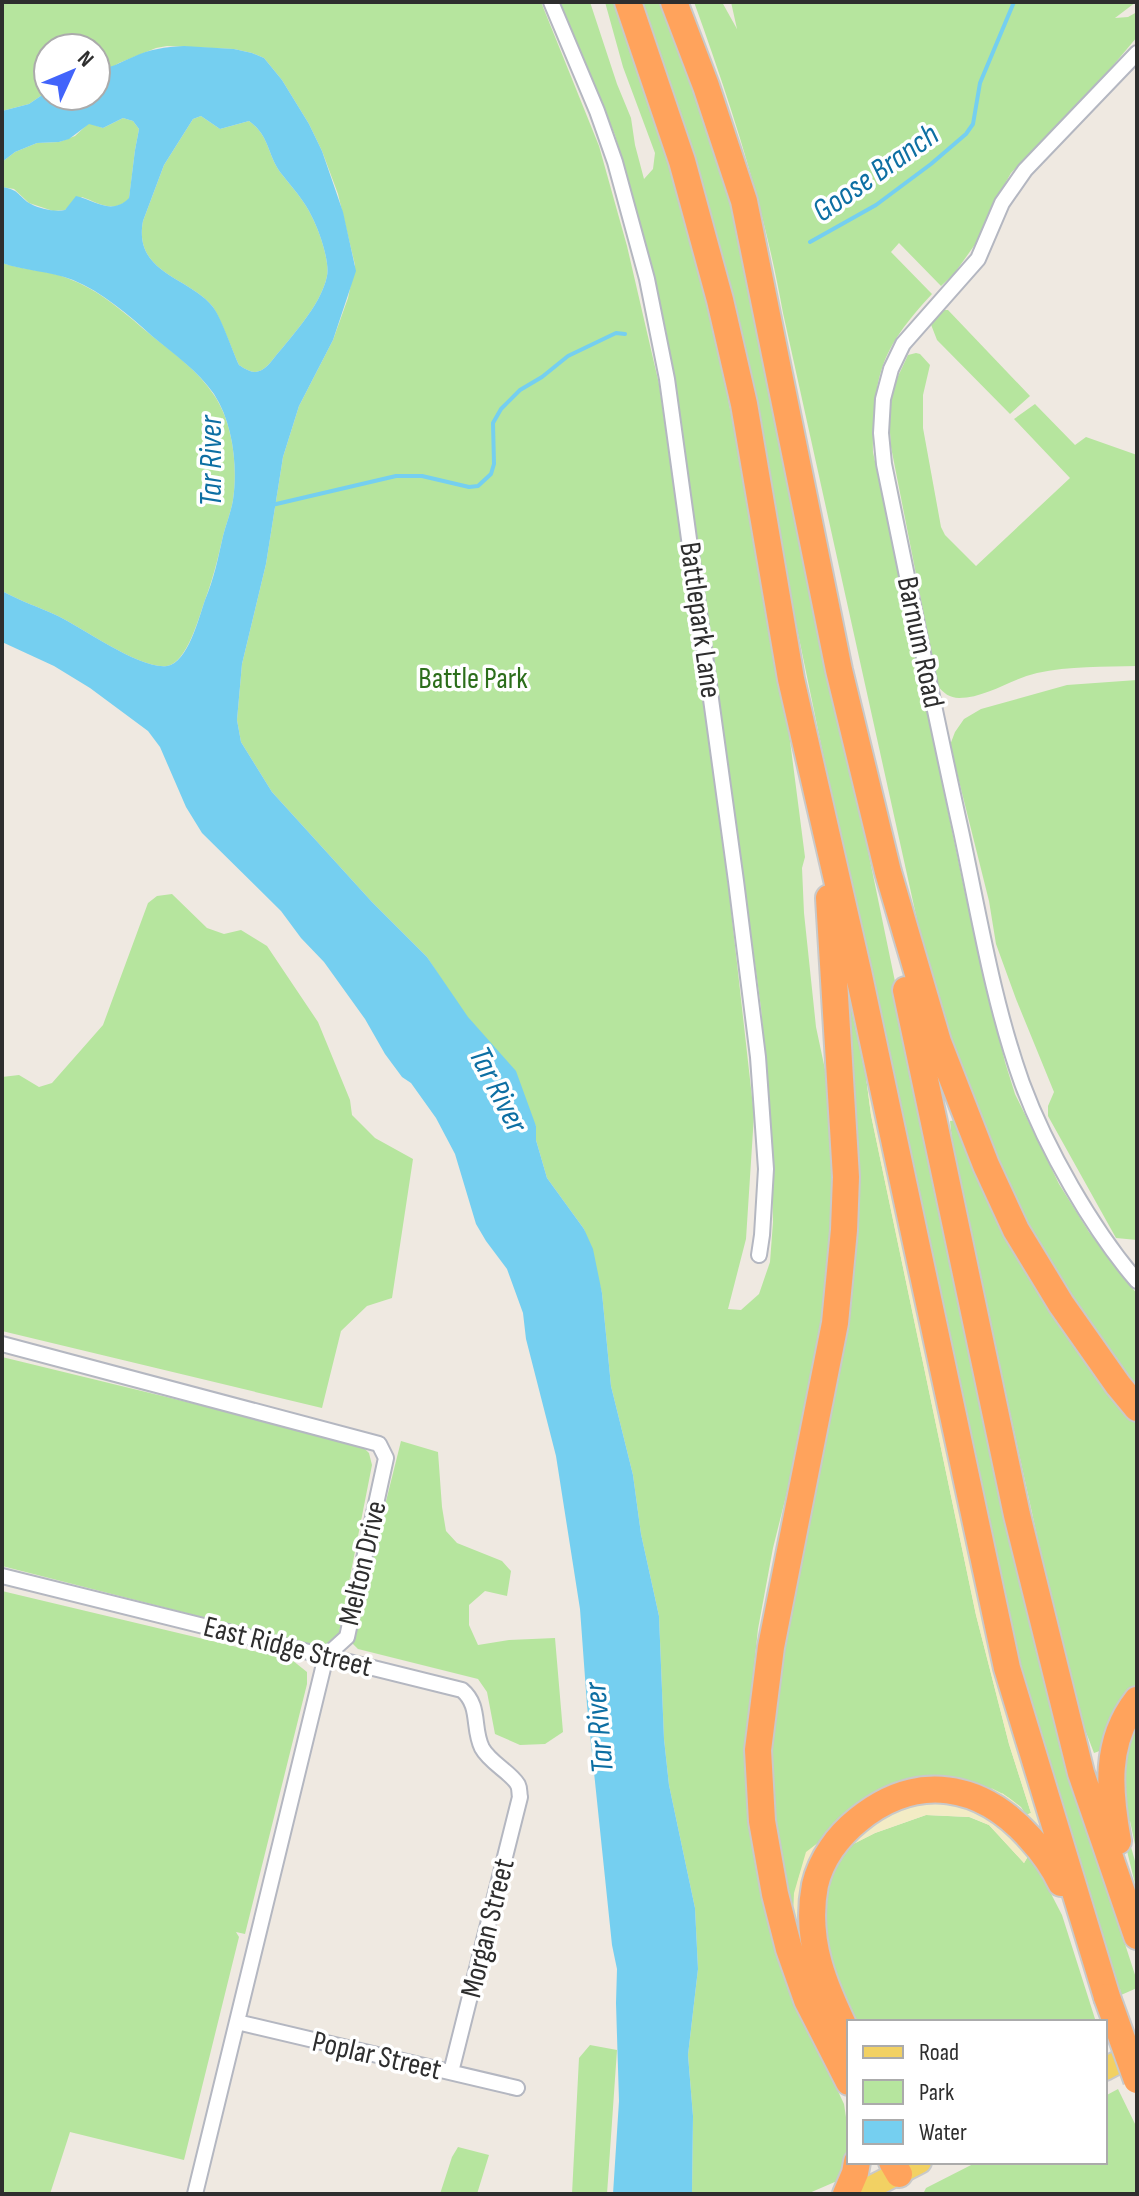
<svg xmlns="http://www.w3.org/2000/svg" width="1139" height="2196" viewBox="0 0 1139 2196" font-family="'Sofia Sans Condensed',sans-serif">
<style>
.green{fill:#b6e59e}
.sand{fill:#f3ecc5}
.water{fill:#75cff0;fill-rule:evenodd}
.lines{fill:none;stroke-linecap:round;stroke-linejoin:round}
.stream{stroke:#75cff0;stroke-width:4}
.minor-casing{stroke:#b4b7c1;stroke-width:18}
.primary-casing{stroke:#c9c9c9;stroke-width:26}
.motorway-casing{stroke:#c9c9c9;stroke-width:30}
.minor{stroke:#fff;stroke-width:14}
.primary{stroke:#f2d163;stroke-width:22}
.motorway{stroke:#ffa35c;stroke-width:26}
.motorway-bridge-casing{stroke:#c9c9c9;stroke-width:30;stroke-linecap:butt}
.motorway-bridge{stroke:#ffa35c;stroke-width:26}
.labels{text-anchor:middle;stroke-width:7;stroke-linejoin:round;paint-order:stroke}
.street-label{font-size:30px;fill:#2e2e2e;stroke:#fff}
.park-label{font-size:30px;fill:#2c6e1b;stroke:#fff}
.water-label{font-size:32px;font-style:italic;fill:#0d6fa3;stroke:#fff}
</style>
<rect width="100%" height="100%" fill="#efe9e1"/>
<path class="green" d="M2 2H541L599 146 627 246 659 384 688 589 729 892 754 1115 746 1239 728 1309 741 1310 759 1294 770 1262 773 1222 770 1115 761 1008 694 515 666 330 633 199 615 135 559 2H590L617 84 631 118 635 145 644 179 653 169 655 153 623 67 605 2H618L649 83 709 302 780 663 805 857 802 868 804 913 816 1027 833 1107 836 1263 792 1472 773 1548 758 1629 749 1713 753 1753 804 2019 844 2104 849 2137V2165L844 2178 807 2194H692L693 2116 688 2055 698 1969 695 1908 669 1785 664 1739 659 1616 641 1534 633 1475 611 1386 602 1293 584 1229 547 1178 536 1140V1126L427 957 372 902 272 792 241 742 237 720 242 664 266 564 283 457 299 406 333 340 348 298 355 265 338 194 322 151 309 124 282 80 264 58 252 53 234 49 167 46 156 48 119 63 111 68 96 69V48H48V91L29 104 2 111Z
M639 2H667L717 153 734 221 750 288 768 386 792 487 866 841 943 1214 1101 1870 1137 1981V1988L1121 1995 1120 1989H1115L1027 1709 963 1429 777 532Z
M694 2H722L737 29 731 2H1136L1115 18 1128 17 1137 12V37L1111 68 1011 173 995 201 981 236 954 274 941 286 899 243 891 252 932 294C879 351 874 375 873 452L965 893 1005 1062 1015 1094 1059 1184 1089 1232 1137 1294V1397L1004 1193 931 983 783 313C764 206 731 104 694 2Z
M201 116 220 129 249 121C269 135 267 153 280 172 291 186 305 201 312 217 319 230 330 262 327 276 321 306 289 339 270 363 259 375 252 374 239 365 232 350 221 319 213 307 190 277 133 274 143 221L164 165 193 119Z
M123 118 133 121 139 129 135 150 129 199C113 214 99 203 82 197L65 210 53 211 29 203 14 189 2 187V162L15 152 37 143 59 142 75 136 89 123 103 128Z
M2 263C23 270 47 270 67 278 100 290 126 314 152 336 174 353 198 371 214 395 233 423 238 467 233 500 231 512 226 524 223 536 218 558 213 579 205 600 199 617 187 663 167 666 141 670 83 628 58 616 39 607 20 601 2 591Z
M941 310H948L1030 396 1010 414 937 340 930 322Z
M916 353 920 354 930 365 923 395V428L941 527 945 535 976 566 1070 478 1014 419 1035 404 1075 445 1086 437 1137 455V666C1104 667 1069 666 1037 673 1011 679 986 698 959 698 950 698 943 693 938 686L891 447 889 418 893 387 908 355Z
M1137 680V1240L1116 1238 1048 1116V1106L1054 1092 1016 999 996 944 989 901 950 745 955 732 964 719 981 709 1067 685Z
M172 894 207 928 224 934 241 930 267 946 318 1022 350 1100 352 1115 375 1138 413 1159 392 1298 367 1306 341 1331 322 1408 2 1331V1077L19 1075 39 1087 52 1083 103 1025 148 903 157 896Z
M845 980 866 1077 871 1115 976 1615 1009 1744 1031 1813 1026 1815 1021 1807 1002 1793 1006 1806 988 1795 828 1836C801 1855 795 1884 793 1916L787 1908 769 1777 771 1711 836 1353Z
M958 1120 1137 1418V1688L1105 1749 1094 1753 1084 1727 1058 1631 954 1158 950 1121Z
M2 1357 360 1444 369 1453 372 1465 339 1633 327 1649 2 1566Z
M401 1441 438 1452 442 1507 446 1531 457 1543 502 1561 511 1571 507 1596 485 1591 469 1605V1625L478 1645 509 1640 555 1638 563 1732 545 1744 520 1745 495 1734 487 1692 478 1679 358 1649 351 1642Z
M2 1591 292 1660 307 1672V1684L245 1934 236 1932 239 1937 184 2160 70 2132 50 2194H2Z
M1137 1715V1854L1130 1821 1125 1826 1137 1868V1892L1119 1818V1755Z
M926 1815 969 1817 989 1825 1024 1863 1030 1853 1062 1915 1096 2022H849L834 1989 819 1910 837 1852 875 1833Z
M590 2045 617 2050 607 2194H572L579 2058Z
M1118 2089 1137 2128V2194H923L926 2188 977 2162H1105V2096Z
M458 2147 489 2155 477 2194H440L452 2157Z"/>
<path class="sand" d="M866 1077 920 1318 984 1618 1019 1752 1041 1822 1027 1827 991 1788C1004 1794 1018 1802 1026 1815L1031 1813 1009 1744 976 1615 871 1115Z
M954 1158C1000 1347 1031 1540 1084 1727L1072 1699 1058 1653Z
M933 1797 978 1807 1030 1853 1024 1863 989 1825 970 1817 926 1815 875 1833 838 1852 863 1822Z
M819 1842 813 1863 806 1973 793 1916 794 1893 806 1852Z"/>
<path class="water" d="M184 46 234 49 252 53 264 58 282 80 309 124 322 151 343 212 356 271 333 340 299 406 283 457 266 564 242 664 237 720 241 742 272 792 372 902 427 957 468 1017 516 1071 536 1126V1140L547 1178 584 1229 593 1249 602 1293 611 1386 633 1475 641 1534 659 1616 664 1739 669 1785 695 1908 698 1969 688 2055 693 2116 692 2194H613L619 2101 616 2003 617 1969 612 1945 587 1705 580 1609 556 1456 526 1339 523 1313 507 1269 486 1241 476 1224 455 1154 436 1118 411 1083 402 1077 385 1054 365 1019 324 962 301 938 281 911 202 833 186 807 160 747 148 731 90 688 54 666 2 642V591C20 601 39 607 58 616 83 628 141 670 167 666 188 663 199 617 205 600 214 579 218 558 223 536 226 524 231 512 233 500 238 467 233 423 214 394 198 371 174 354 152 336 129 315 102 292 73 280 50 271 25 271 2 263V187C21 190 18 197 31 204 40 209 55 212 65 210L76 196C95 200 111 216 129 198L135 150 139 129 133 121 123 118 103 128 89 124 69 139 59 142 37 143 15 152 2 162V111L29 104 48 91V96H96V69C111 69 120 62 133 57 150 49 165 47 184 46ZM201 116 220 129 249 121C269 135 267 153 280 172 291 186 305 201 312 217 319 230 330 262 327 276 321 306 289 339 270 363 259 375 252 374 239 365 232 350 222 319 213 307 190 277 133 274 143 221L164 165 193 119Z"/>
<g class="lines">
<path class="stream" d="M810 242 876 205 931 164 966 134 973 124 980 83 1014 2
M272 505 396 476H422L469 487 478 486 491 474 494 464 493 423 501 409 520 390 542 377 568 356 616 333 625 334"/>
<g class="minor-casing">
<path id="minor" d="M551 2 597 111 615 162 647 279 667 379 736 881 758 1057 766 1169 762 1235 759 1255
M1137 53 1025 170 1002 203 978 259 903 344 891 369 883 399 881 433 884 464C909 586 934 709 961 831 979 915 993 1002 1022 1083 1046 1148 1092 1229 1137 1281
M2 1344 379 1444 386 1458 347 1637 326 1656 195 2194
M2 1576 462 1690C481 1706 472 1728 482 1748 490 1763 512 1773 518 1785 520 1789 519 1793 520 1797L451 2072
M237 2022 517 2088"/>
</g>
<g class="primary-casing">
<path id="primary" d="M1105 2069 1137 2052
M858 2194 920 2162"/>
</g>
<g class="motorway-casing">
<path id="motorway" d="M628 2 682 161 720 300 744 404 791 679 858 971 1007 1668 1107 1997
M674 2 706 86 744 201 839 670 888 872 938 1042 986 1165 1016 1230 1061 1304 1118 1385 1137 1408
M829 898 846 1177 844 1230 835 1323 771 1647 758 1750 762 1821 775 1894 789 1949 807 2000 849 2082
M906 990 1017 1515 1081 1773 1137 1936
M1118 1841C1109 1792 1104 1742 1137 1700
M849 2037C825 1988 804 1941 815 1885 821 1859 838 1836 858 1820 917 1772 981 1783 1030 1838 1043 1852 1053 1866 1061 1883
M892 2162 899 2174
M846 2194 855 2173 857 2162"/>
</g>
<use href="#minor" class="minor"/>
<use href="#primary" class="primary"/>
<use href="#motorway" class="motorway"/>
<g class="motorway-bridge-casing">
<path id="motorway-bridge" d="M1107 1997 1137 2080"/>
</g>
<use href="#motorway-bridge" class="motorway-bridge"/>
</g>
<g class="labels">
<g class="street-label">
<text transform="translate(701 620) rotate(82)" y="10">Battlepark Lane</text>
<text transform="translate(921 642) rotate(78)" y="10">Barnum Road</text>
<text transform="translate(362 1563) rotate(-77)" y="10">Melton Drive</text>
<text transform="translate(288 1646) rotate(14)" y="10">East Ridge Street</text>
<text transform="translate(487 1928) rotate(-76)" y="10">Morgan Street</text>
<text transform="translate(377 2055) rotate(13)" y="10">Poplar Street</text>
</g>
<g class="park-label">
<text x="473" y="688">Battle Park</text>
</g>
<g class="water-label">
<text transform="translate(875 172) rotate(-35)" y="11">Goose Branch</text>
<text transform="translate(210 461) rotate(-90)" y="11">Tar River</text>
<text transform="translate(499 1089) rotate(63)" y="11">Tar River</text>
<text transform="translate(598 1728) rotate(-95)" y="11">Tar River</text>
</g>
</g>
<rect width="1139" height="2196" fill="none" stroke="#2e2e2e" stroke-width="8"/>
<rect x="847" y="2020" width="260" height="144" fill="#ffffff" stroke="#ababab" stroke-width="2"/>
<rect x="863" y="2046" width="40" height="12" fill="#f2d163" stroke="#ababab" stroke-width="2"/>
<text x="919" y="2060" font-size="24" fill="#2e2e2e">Road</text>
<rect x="863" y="2080" width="40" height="24" fill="#b6e59e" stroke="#ababab" stroke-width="2"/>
<text x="919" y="2100" font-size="24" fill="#2e2e2e">Park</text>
<rect x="863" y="2120" width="40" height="24" fill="#75cff0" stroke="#ababab" stroke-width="2"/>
<text x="919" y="2140" font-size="24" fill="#2e2e2e">Water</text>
<g transform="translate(72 72) rotate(46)"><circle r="38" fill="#ffffff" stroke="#ababab" stroke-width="2"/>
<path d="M0-6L14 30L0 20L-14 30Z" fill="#4264fb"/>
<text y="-12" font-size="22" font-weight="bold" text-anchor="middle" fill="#2e2e2e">N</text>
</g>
</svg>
